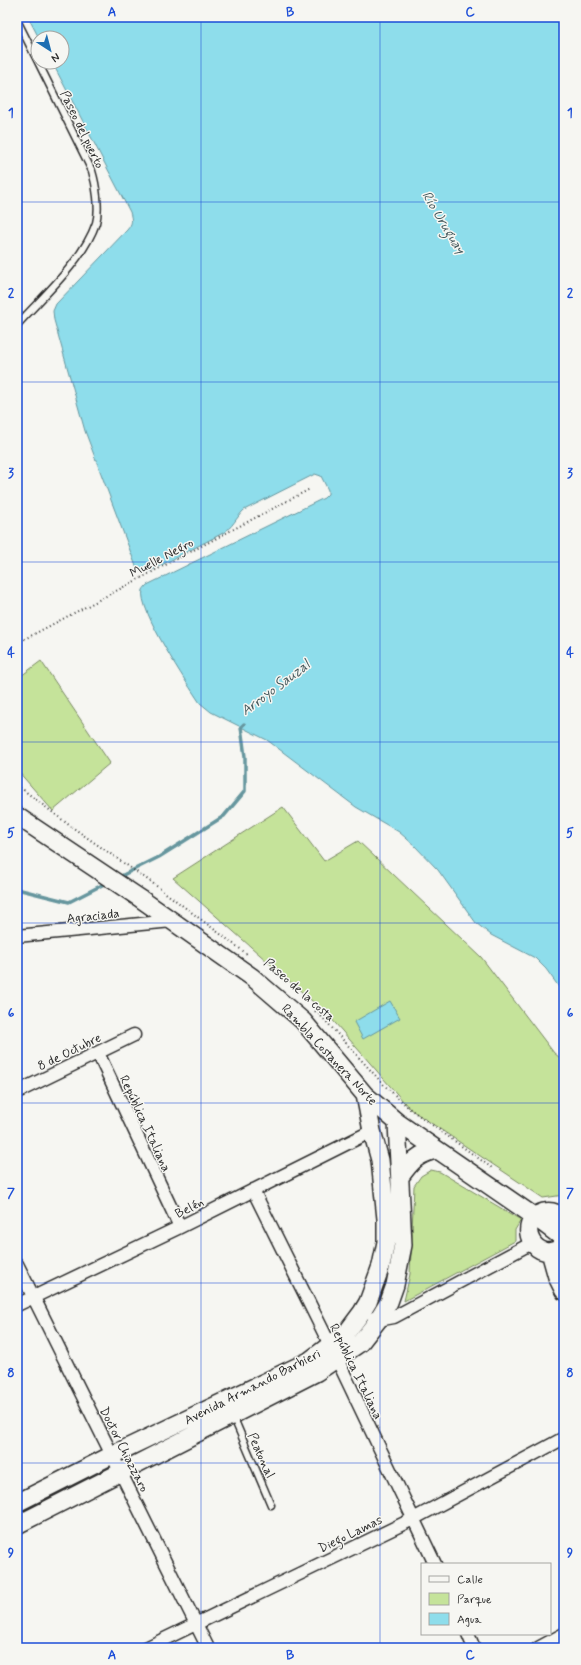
<svg xmlns="http://www.w3.org/2000/svg" width="581" height="1665" viewBox="0 0 581 1665" font-family="Mynerve,sans-serif">
<style>
.green{fill:#c5e39a;stroke:#788762}
.water{fill:#8eddeb;stroke:#66969e}
.lines{fill:none;stroke-linecap:round;stroke-linejoin:round}
.stream{stroke:#66969e;stroke-width:3.5}
.lane-casing{stroke:#2b2b2b;stroke-width:9}
.street-casing{stroke:#2b2b2b;stroke-width:15}
.secondary-casing{stroke:#2b2b2b;stroke-width:20}
.path{stroke:#2b2b2b;stroke-width:2;stroke-dasharray:1 3;stroke-linecap:butt}
.lane{stroke:#f6f6f2;stroke-width:6}
.street{stroke:#f6f6f2;stroke-width:12}
.secondary{stroke:#f6f6f2;stroke-width:17}
.grid{fill:none;stroke:#1d4ed8;stroke-width:1;stroke-opacity:0.55}
.labels{text-anchor:middle;stroke-width:3;stroke-linejoin:round;paint-order:stroke}
.street-label{font-size:13px;fill:#2b2b2b;stroke:#f6f6f2}
.water-label{font-size:14px;font-style:italic;fill:#44585b;stroke:#f6f6f2}
.neatline{fill:none;stroke:#1d4ed8;stroke-width:1.5}
.grid-label{font-size:13px;text-anchor:middle;font-weight:bold;fill:#1d4ed8}
</style>
<rect width="100%" height="100%" fill="#f6f6f2"/>
<filter id="ink" filterUnits="userSpaceOnUse"><feTurbulence type="fractalNoise" baseFrequency=".025" numOctaves="2"/><feDisplacementMap in="SourceGraphic" scale="8" xChannelSelector="R" yChannelSelector="G"/><feConvolveMatrix kernelMatrix="1 2 1 2 8 2 1 2 1" color-interpolation-filters="sRGB"/></filter>
<g filter="url(#ink)">
<path class="green" d="M41 661 110 763 53 811 17 770V679Z
M283 807 324 861 358 841 481 957 554 1053 564 1061V1195L543 1198 410 1109 329 1016 173 878Z
M431 1170 440 1172 521 1220 515 1230V1241L404 1301 410 1274 414 1186 421 1176Z"/>
<path class="water" d="M28 17H564V994L546 969 535 958 491 935 476 923 438 870 414 845 399 832 356 807 267 740 211 712 200 703C188 685 137 609 143 590 144 588 146 586 147 585L324 498 328 494V490L321 476 315 474 244 510C236 518 233 527 223 533L152 570 146 572 137 569 85 431 54 320 53 311 56 304 127 230C133 223 132 220 130 212L52 62H62V38H39Z
M390 1001 400 1018 363 1039 354 1022Z"/>
<g class="lines">
<path class="stream" d="M117 878 159 857 224 816 245 791V757L241 727 244 724
M17 889 69 902 108 882"/>
<g class="lane-casing">
<path id="lane" d="M17 20 38 62
M17 325C44 295 83 261 96 223 100 209 96 184 92 171L38 62
M233 1416 271 1505"/>
</g>
<g class="street-casing">
<path id="street" d="M17 936 172 921
M98 1053 180 1227
M17 1092 134 1035
M253 1190 337 1359 435 1564
M17 1264 208 1648
M17 1305 180 1227 372 1131
M374 1318 378 1320 394 1317 532 1243
M468 1634 474 1648
M146 1648 413 1519 564 1438
M538 1648 564 1634"/>
</g>
<g class="secondary-casing">
<path id="secondary" d="M17 816 141 899 252 977 303 1021 365 1095 397 1122 535 1217 564 1239
M400 1177C411 1162 418 1153 437 1150
M564 1218C558 1213 552 1210 544 1212 512 1221 536 1269 564 1245
M550 1252 557 1277 564 1291
M17 1503 112 1455 309 1361 347 1332 362 1312 368 1302 381 1266 386 1242V1219L380 1160 372 1131 365 1095
M17 1525 317 1372 360 1343 378 1320 389 1302 395 1285 403 1245 397 1122"/>
</g>
<path class="path" d="M17 643 310 489
M17 785 69 825 151 882 247 954
M315 1011 323 1018 384 1085 410 1109 492 1168"/>
<use href="#lane" class="lane"/>
<use href="#street" class="street"/>
<use href="#secondary" class="secondary"/>
</g>
</g>
<path class="grid" d="M201 17V1648M380 17V1648M17 202H564M17 382H564M17 562H564M17 742H564M17 923H564M17 1103H564M17 1283H564M17 1463H564"/>
<g class="labels">
<g class="street-label">
<text transform="translate(83 129) rotate(64)" y="5">Paseo del puerto</text>
<text transform="translate(161 557) rotate(-28)" y="5">Muelle Negro</text>
<text transform="translate(93 915) rotate(-6)" y="5">Agraciada</text>
<text transform="translate(300 989) rotate(41)" y="5">Paseo de la costa</text>
<text transform="translate(69 1051) rotate(-26)" y="5">8 de Octubre</text>
<text transform="translate(330 1054) rotate(47)" y="5">Rambla Costanera Norte</text>
<text transform="translate(146 1123) rotate(65)" y="5">República Italiana</text>
<text transform="translate(189 1207) rotate(-27)" y="5">Belén</text>
<text transform="translate(357 1371) rotate(64)" y="5">República Italiana</text>
<text transform="translate(252 1386) rotate(-27)" y="5">Avenida Armando Barbieri</text>
<text transform="translate(125 1449) rotate(63)" y="5">Doctor Chiazzaro</text>
<text transform="translate(262 1455) rotate(66)" y="5">Peatonal</text>
<text transform="translate(350 1533) rotate(-26)" y="5">Diego Lamas</text>
</g>
<g class="water-label">
<text transform="translate(444 222) rotate(59)" y="5">Río Uruguay</text>
<text transform="translate(275 687) rotate(-37)" y="5">Arroyo Sauzal</text>
</g>
</g>
<rect width="581" height="1665" fill="none" stroke="#f6f6f2" stroke-width="44"/>
<rect x="421" y="1563" width="130" height="72" fill="#f6f6f2" stroke="#a5a5a2"/>
<rect x="429" y="1576" width="20" height="6" fill="#f6f6f2" stroke="#a5a5a2"/>
<text x="457" y="1583" font-size="12" fill="#2b2b2b">Calle</text>
<rect x="429" y="1593" width="20" height="12" fill="#c5e39a" stroke="#a5a5a2"/>
<text x="457" y="1603" font-size="12" fill="#2b2b2b">Parque</text>
<rect x="429" y="1613" width="20" height="12" fill="#8eddeb" stroke="#a5a5a2"/>
<text x="457" y="1623" font-size="12" fill="#2b2b2b">Agua</text>
<g transform="translate(50 50) rotate(144)"><circle r="19" fill="#f6f6f2" stroke="#a5a5a2"/>
<path d="M0-3L7 15L0 10L-7 15Z" fill="#1f6fb2"/>
<text y="-6" font-size="11" font-weight="bold" text-anchor="middle" fill="#2b2b2b">N</text>
</g>
<rect x="22" y="22" width="537" height="1621" class="neatline"/>
<g class="grid-label">
<text x="112" y="16">A</text>
<text x="290" y="16">B</text>
<text x="470" y="16">C</text>
<text x="11" y="117">1</text>
<text x="570" y="117">1</text>
<text x="11" y="297">2</text>
<text x="570" y="297">2</text>
<text x="11" y="477">3</text>
<text x="570" y="477">3</text>
<text x="11" y="657">4</text>
<text x="570" y="657">4</text>
<text x="11" y="837">5</text>
<text x="570" y="837">5</text>
<text x="11" y="1017">6</text>
<text x="570" y="1017">6</text>
<text x="11" y="1197">7</text>
<text x="570" y="1197">7</text>
<text x="11" y="1377">8</text>
<text x="570" y="1377">8</text>
<text x="11" y="1557">9</text>
<text x="570" y="1557">9</text>
<text x="112" y="1659">A</text>
<text x="290" y="1659">B</text>
<text x="470" y="1659">C</text>
</g>
</svg>
